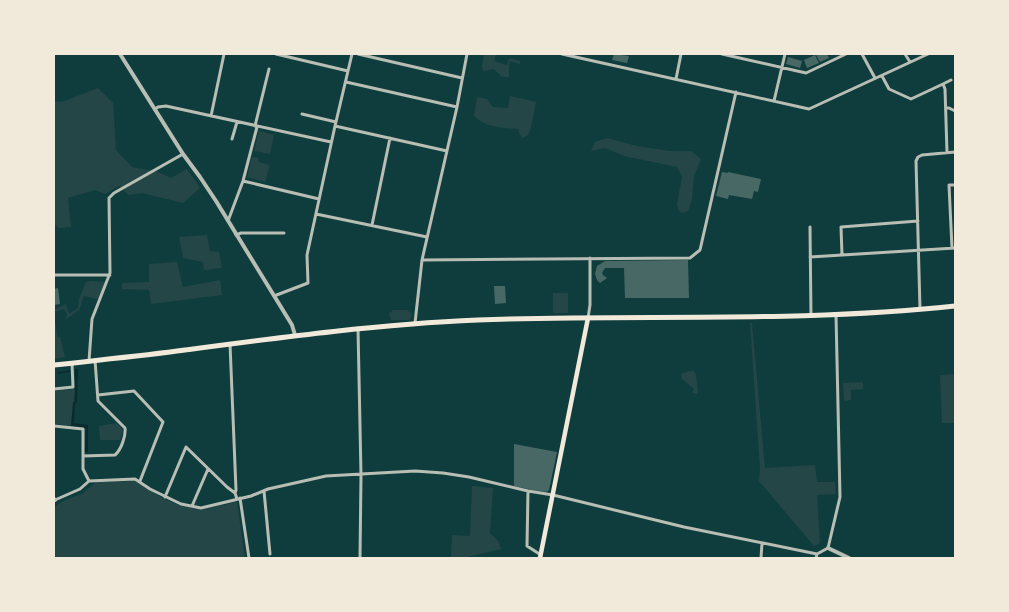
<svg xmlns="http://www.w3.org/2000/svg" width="1009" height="612" viewBox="0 0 1009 612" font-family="Montserrat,sans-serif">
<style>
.green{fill:#244646}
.water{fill:#0a2a2b}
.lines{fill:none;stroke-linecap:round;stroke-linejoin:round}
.stream{stroke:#0a2a2b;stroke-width:1.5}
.building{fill:#486865}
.minor{stroke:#b8beb3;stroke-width:3}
.tertiary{stroke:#b8beb3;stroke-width:4}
.secondary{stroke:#f1e9da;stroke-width:4.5}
.primary{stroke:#f1e9da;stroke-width:5}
</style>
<rect width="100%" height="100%" fill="#0f3d3e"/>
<path class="green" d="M487 54H496L494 61 507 65 509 58 520 61V64L510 61 509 67V77H502L494 69 483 71 482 65 484 55Z
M98 88 113 103 116 150 132 167 158 172 171 178 187 169 200 188 183 203 142 193 129 195 119 186 105 194 95 190 68 198 71 227 58 228 54 223V101L62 102Z
M510 96 536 102 531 127 528 135 523 138 520 135 518 129C513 128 509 129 505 128 493 127 482 124 474 116L477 97 487 99 493 107 508 108Z
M259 131 274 135 270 154 254 151Z
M607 138 637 146 670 151H691L701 159 694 176 692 200 688 211 683 213 679 211 677 204 682 177 677 167 624 156 605 148 591 151 595 142Z
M252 157 258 158 259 162 270 165 265 182 247 177Z
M207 235 210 251 219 252 222 268 204 270 203 262 183 258 179 237Z
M177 262 183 287 220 280 222 295 151 304 149 290 122 289V283L149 282V264Z
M91 281 106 282 100 297 97 299 84 296 85 293 79 310 65 320 67 314 64 309 54 312V310L66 304 69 314 78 308 79 299 86 282Z
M553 293H568V313H553Z
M393 310H407L411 313 412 316 409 320H391L389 314Z
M54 323H55L58 337H60L65 357 54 359Z
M750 323H752L765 468 815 465 817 482H835L836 494 817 495 820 543 814 546 759 481 760 469Z
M689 371H694L696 375 698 394 692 393 694 389 682 379 681 374Z
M955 374V423H942L940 375Z
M863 382V389L851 390V400L844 401 843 383Z
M75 389 71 426 54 424V391Z
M117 423 123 430 120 440H100L99 426Z
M135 481 163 498 181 506 202 510 235 502H237L245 558H54V509L58 504 70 498 82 494 96 482Z
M472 486 493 488 490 533 498 541 501 549 463 558H451L452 535 470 536Z"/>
<path class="water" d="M75 369H78L77 402 75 404 74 423 88 425V453L85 452 86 428 71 426 73 403 75 401Z"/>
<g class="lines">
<path class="stream" d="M58 373 70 371"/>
</g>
<path class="building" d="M614 54 629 56 627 63 612 60Z
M818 54H827L829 58 820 62 816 55Z
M815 55 819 63 807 68 804 60Z
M788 57 802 61 800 68 786 64Z
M722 172 728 173V172L761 179 758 192 754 191 752 199 729 195 728 199 716 196Z
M688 260 689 298H625L624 268H605L602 273 603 275 607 278 600 283 597 280 595 274 597 266 605 261Z
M494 286H505L506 303 495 304Z
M58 288 60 304 54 305V289Z
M514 444 557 452 549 490 546 492 532 490 514 486Z"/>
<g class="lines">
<path class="minor" d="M276 54 348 71
M358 54 462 78
M562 54 809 109 928 54
M722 54 806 73 846 54
M862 54 875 78
M905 54 910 62
M882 76 889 89 911 99 943 84 945 89 947 153
M676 79 681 54
M346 82 457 107
M943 84 951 80
M774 101 785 54
M946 108H949L955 111
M155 109 158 107 166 106 331 142
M302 114 336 122
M211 116 224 54
M255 126 269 69
M335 126 447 151
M232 139 237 122
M243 181 319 199
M316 214 427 237
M228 221 243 181 257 127
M372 225 390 138
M810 227 811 316
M236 235 241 233H284
M952 248 949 185H955
M842 255 841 227 918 221
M810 257 955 248
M422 260 690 258 700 250 736 92
M54 275H110
M274 296 308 283 307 255 335 126 352 54
M920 309 916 161 918 157 922 155 955 152
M588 318 590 305V258
M415 323 422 260 457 107 467 54
M358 328 361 475 360 558
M230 344 236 490 235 493 237 499
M89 361 92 319 110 273 109 198 114 193 183 154
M54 389 73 387 72 363
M98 395 134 391 163 422 140 481
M54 426 83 429V469L89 481
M83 456 115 455C121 450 126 436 125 428L98 401 95 360
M264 491 270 554
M528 491 527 546 541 555
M165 497 186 447 227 487 235 493
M240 498 249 558
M55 500 80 489 89 481 135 479 150 489 181 504 201 508 251 496 268 489 326 476 415 471 443 473 469 477 528 491 553 495 684 527 817 554
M192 506 208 469
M761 558 762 543
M816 558 817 554 828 548 840 497 836 315"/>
<path class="tertiary" d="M120 54 183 154 200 177 216 201 292 325 295 335
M54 499 55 500
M828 548 849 558"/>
<path class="secondary" d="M540 558 588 318"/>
<path class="primary" d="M54 365C98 360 141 356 185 350 283 337 380 324 478 320 637 314 797 323 955 306"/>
</g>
<rect width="1009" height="612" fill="none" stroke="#f1e9da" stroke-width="110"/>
</svg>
